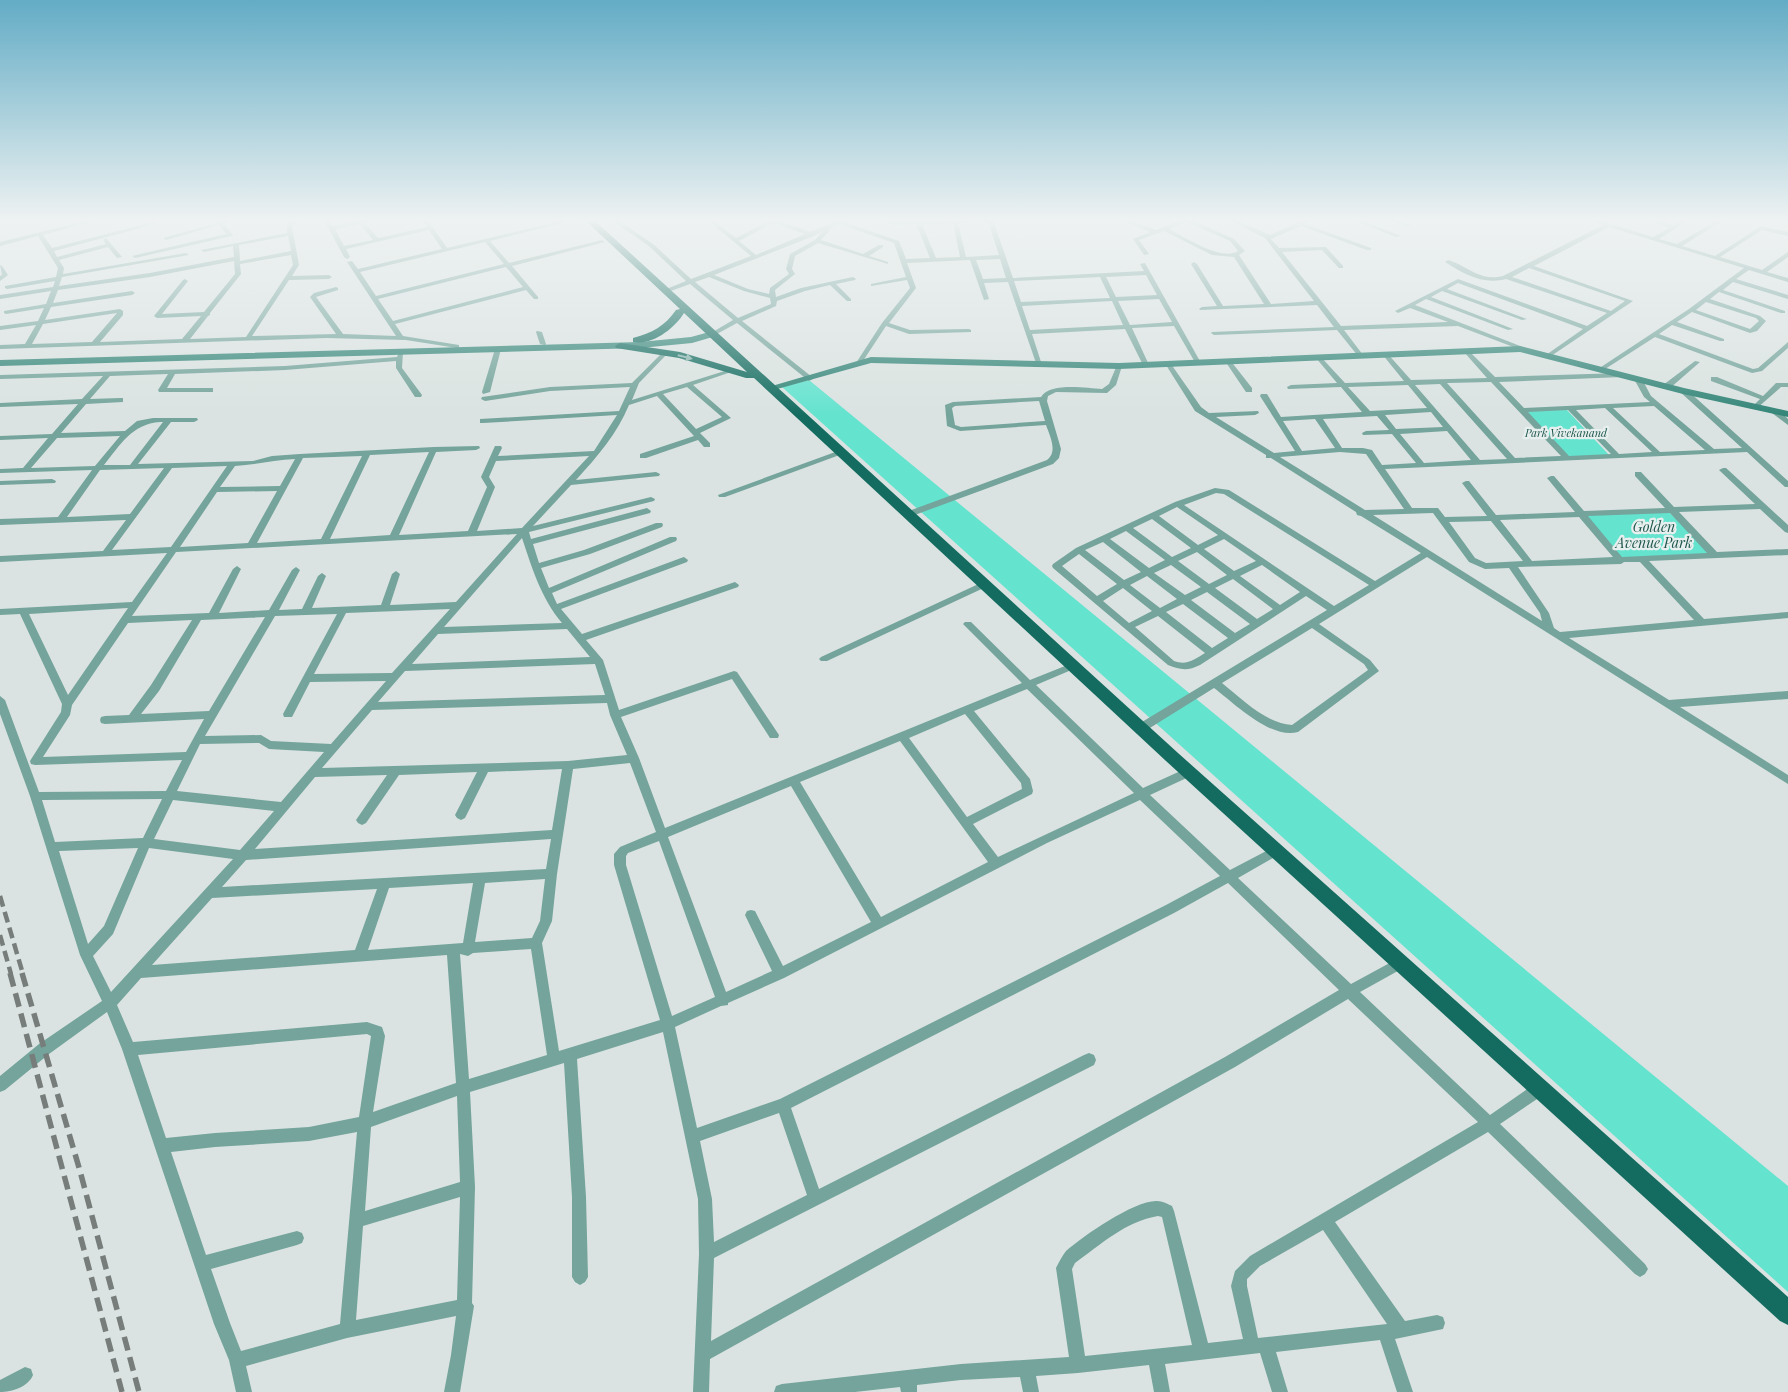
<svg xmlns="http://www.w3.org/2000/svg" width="1788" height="1392" viewBox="0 0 1788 1392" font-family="'Playfair Display',serif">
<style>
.green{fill:#64e3cf}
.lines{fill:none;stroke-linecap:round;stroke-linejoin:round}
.street{fill:#74a49b;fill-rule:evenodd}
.secondary{fill:#358679;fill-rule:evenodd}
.primary{fill:#146c60;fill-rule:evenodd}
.rail-far1{stroke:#767d7b;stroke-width:4.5;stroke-dasharray:11 5.5;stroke-linecap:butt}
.rail{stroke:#767d7b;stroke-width:5.5;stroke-dasharray:14 7;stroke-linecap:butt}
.oneway{fill:#88b5ae}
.labels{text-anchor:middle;stroke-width:4.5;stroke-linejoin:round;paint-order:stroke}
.far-park-label{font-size:11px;font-style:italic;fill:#1e554c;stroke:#e7f0ee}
.park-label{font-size:14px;font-style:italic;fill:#1e554c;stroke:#e7f0ee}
</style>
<rect width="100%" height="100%" fill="#dae3e1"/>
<path class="green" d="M809 380 1788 1186V1292L782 387Z
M1566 409 1609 455 1567 457 1522 410Z
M1668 511 1713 555 1621 559 1582 515Z"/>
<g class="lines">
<path class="street" d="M89 220H98L43 235 52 248 153 222 156 224 54 251 57 257 106 244 103 240 106 238 122 257 117 258 108 247 59 260 64 268 63 274 186 253 189 255 62 277 59 286 150 273 234 257 233 246 204 252 201 250 287 233V225L293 220H300L292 227 299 265 292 276 329 275 332 277 329 279 289 280 252 336 336 334 310 297 314 293 336 287 338 288V290L316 297 343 334 396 336 347 262 352 261 358 269 442 249 429 230 346 249 350 257 347 259 344 257 324 220H330L333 226 362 220H373L365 223 378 238 427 227 422 220H428L447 248 565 220H575L490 241 509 263 602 240 605 242 512 266 538 297V299H534L526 290 395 324 403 336 459 345V347L457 348 406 340 326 338 0 349V345L25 344 36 325 0 330V326L38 321 44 308 6 314 4 313V311L46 304 51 291 0 299V295L53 287 55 281 7 289 5 288V286L56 277 58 268 38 236 0 246V242ZM360 224 373 240 344 246 335 229ZM288 236 291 251 240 261 239 245ZM485 242 504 264 376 296 360 272ZM291 255 293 265 246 337 190 339 208 316 210 315V313L241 274 240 264ZM234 261 235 274 204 312 162 314 188 281 185 279 183 280 154 316 157 318 201 316 182 339 100 342 123 315V311L120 309 45 320 51 307 132 295 135 293 132 291 53 303 58 290 150 277ZM506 267 523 287 393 321 378 299ZM117 313 92 342 32 344 43 324Z
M215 220 222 221 236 220 224 224 233 235 232 236 135 258 132 256 226 234 219 225 166 240 163 238 217 223Z
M611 220H618L653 244 691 279 751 256 711 223V221L713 220 736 238 768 221 766 220H778L810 232 838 220H846L844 222 899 241 906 259 930 258 916 224 895 225 875 220 895 221 993 220 1013 278 1144 271 1140 264 1145 263 1201 363 1196 364 1174 326 1132 328 1149 365 1148 366 1143 365 1125 329 1032 334 1041 362 1036 363 1008 282 984 283 989 299 984 300 970 260 907 263 916 288 889 323 910 330 969 329 971 330V332L909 334 886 326 861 364H857L856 363 882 323 910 288 907 280 871 286V284L906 277 894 243 839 224 830 228V230L821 240 863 254 879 245H883V247L869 256 888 262V264L818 243 795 256 792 269 795 274 775 290 776 297 801 288 853 277 856 279 855 280 836 284 851 299V301H847L830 285 805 291 777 301 776 306 742 321 812 377 813 379 809 381 737 323 715 335H711V333L733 320 690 284 668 292H664V290L686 281 649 246ZM988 222 999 255 966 257 958 223ZM773 223 805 234 756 255 739 241ZM953 223 960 257 936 258 922 224ZM823 231 815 240 790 254 786 269 789 274 770 288 769 294 748 289 714 275 814 236ZM1000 259 1006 278 983 279 976 260ZM1146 275 1157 295 1116 297 1106 277ZM709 277 744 291 770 298 771 304 738 318 695 282ZM1100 277 1110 298 1021 302 1014 281ZM1159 299 1172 322 1130 325 1118 301ZM1112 301 1123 325 1030 330 1022 306Z
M1121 220H1129L1156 230 1181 220H1192L1234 239 1245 251 1239 255 1271 304 1314 301 1265 238 1229 220H1236L1270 235 1304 220H1312L1305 224 1371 248V250H1367L1301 226 1271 239 1279 248 1326 247 1343 266V268H1339L1322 250 1282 252 1341 326 1448 322 1410 308 1398 313 1395 311 1458 279 1587 326 1607 313 1506 279C1483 285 1464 274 1445 262L1448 260C1468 266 1480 282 1503 276L1603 225 1589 220H1598L1653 237 1669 228 1646 220H1655L1673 225 1682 220H1689L1659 239 1677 244 1717 220H1724L1682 246 1715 256 1761 226 1788 232V236L1762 230 1720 257 1762 270 1788 252V257L1767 272 1788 278V282L1749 270 1736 279 1788 295V299L1733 282 1723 290 1785 311V313H1781L1719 292 1710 299 1760 316 1766 321 1757 331 1750 333 1692 312 1677 322 1724 339V341H1720L1672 325 1659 334 1753 369 1758 368 1788 342V348L1762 371 1752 373 1655 337 1602 371H1598V369L1689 309 1744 268 1609 227 1534 266 1633 301 1551 356 1546 355 1583 329 1458 283 1447 289 1527 319 1522 320 1442 291 1431 297 1513 329 1508 330 1426 299 1415 305 1528 349V351H1524L1458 326 1344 330 1363 355 1360 357 1358 356 1337 330 1214 335 1211 333 1212 332 1334 327 1317 305 1200 310 1199 309 1202 307 1217 306 1191 264 1194 262 1197 264 1223 306 1264 304 1234 257 1212 255 1164 231 1139 240 1149 254 1144 255 1133 239 1150 232ZM1187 222 1230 241 1238 251C1222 262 1185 237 1169 229ZM1529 268 1625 301 1611 311 1512 277ZM1706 302 1756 318 1759 321 1750 329 1696 310Z
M1353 220H1361L1401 236 1396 237Z
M1389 220H1397L1412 226 1407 227Z
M0 265 2 266 8 275 0 281V276L2 275Z
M537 331 542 332 546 344 545 345 540 344 536 332Z
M498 347 501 349 490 392 483 394 482 392 495 349Z
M1466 349 1468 350 1495 377 1622 373 1626 375 1622 377 1499 382 1524 408 1650 402 1644 397 1634 379 1638 377 1642 379 1651 396 1714 449 1742 448 1679 391 1686 389 1788 481V487H1785L1747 452 1385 469 1412 508H1438L1445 517 1487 516 1462 483 1466 481H1469L1496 515 1575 512 1547 478 1551 476H1554L1584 511 1665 508 1635 476V472H1641L1674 507 1755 504 1719 470 1723 468H1726L1788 525V533L1785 532 1760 509 1679 512 1717 552 1788 549V555L1649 561 1704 619 1788 612V618L1569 638 1669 700 1788 691V699L1680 707 1788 775V784L1427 557 1319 624 1370 660 1379 671 1298 732C1271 740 1234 703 1214 688L1145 731H1137L1136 728 1137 725 1327 610 1306 596 1200 665C1188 671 1180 670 1168 665L1053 568 1052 566 1053 564 1076 548 1175 502 1215 488 1229 490 1375 581 1421 553 1361 516 1357 515 1356 512 1271 458H1266V455L1195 411 1166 365 1167 364H1171L1201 407 1209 413 1258 411 1259 413 1255 415 1216 417 1274 453 1295 451 1260 396 1261 394H1267L1281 417 1362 412 1341 387 1288 389 1287 387 1291 385 1337 383 1316 358V356H1320L1345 383 1404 381 1382 354 1385 352 1387 353 1411 380 1487 378 1464 352V350ZM1491 382 1561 456 1515 458 1447 383ZM1440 384 1507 459 1480 460 1415 385ZM1408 385 1427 408 1370 411 1348 387ZM1654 406 1705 450 1660 452 1613 408ZM1605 408 1652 452 1619 454 1576 410ZM1568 410 1611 454 1569 456 1528 412ZM1431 412 1443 427 1396 429 1385 415ZM1377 416 1389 430 1366 431 1362 433 1363 435 1392 434 1416 463 1382 465 1372 450 1363 448H1342L1323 419ZM1315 419 1335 448 1302 451 1283 421ZM1447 431 1471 460 1424 463 1400 434ZM1340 452 1366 454 1404 509 1365 510 1280 457ZM1216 493 1224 494 1369 585 1334 606 1184 505ZM1177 507 1218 535 1198 545 1159 516ZM1433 513 1469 562 1485 569 1509 568 1540 613 1542 621 1373 515ZM1670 513 1707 553 1622 557 1588 516ZM1579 517 1613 557 1532 561 1500 520ZM1152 519 1191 548 1172 557 1133 528ZM1491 521 1523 561 1486 563 1475 558 1449 522ZM1126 531 1165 560 1149 568 1110 539ZM1224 539 1256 561 1234 571 1204 549ZM1103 542 1141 572 1124 580 1085 550ZM1197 552 1227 575 1209 584 1178 561ZM1079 554 1117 584 1097 596 1062 566ZM1624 562H1640L1694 620 1560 632 1554 628 1549 613 1518 567 1621 564ZM1171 565 1201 587 1185 595 1154 573ZM1262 565 1300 592 1280 605 1240 576ZM1147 576 1177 599 1160 608 1130 585ZM1233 579 1273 609 1257 619 1215 588ZM1123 588 1152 611 1129 623 1103 601ZM1207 592 1250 624 1235 633 1191 600ZM1183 604 1228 638 1212 648 1166 612ZM1158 616 1205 653C1195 659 1187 666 1174 661L1135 627ZM1312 628 1364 664 1368 670 1292 725C1265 723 1242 699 1222 683Z
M666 350 669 352 639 383 632 400 731 369 737 370 693 385 731 418 700 433 710 443V447H704L698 440 646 458H640V454L694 436 657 396 629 405C617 434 597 457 576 480L656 472 660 474 659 476 571 485 533 526 651 497 655 499 654 501 529 532 531 539 647 508 651 511 650 513 533 544 539 563 584 550 656 523H662L663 525 662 527 590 554 541 568 549 588 670 537H676L677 539 676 541 552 593 557 604 681 558 684 557 688 560 687 562 561 609 582 634 732 583 735 582 739 585 738 587 586 640 603 660 619 710 734 671 737 672 779 735 778 738H770L732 679 621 717 639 758 665 828 1022 683 963 624 965 622H971L1030 680 1070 664H1076L1078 666 1076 668 1036 685 1143 788 1185 769H1193L1194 772 1193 775 1150 795 1230 870 1272 848 1276 846 1280 848 1282 851 1280 854 1238 878 1351 984 1397 959 1401 957 1405 959 1407 963 1405 967 1360 992 1490 1115 1536 1083 1541 1081 1546 1083 1548 1088 1546 1093 1500 1124 1645 1264 1648 1269 1645 1274 1640 1277 1635 1274 1488 1132 1335 1222 1405 1321 1437 1315 1443 1317 1445 1323 1443 1329 1395 1339 1413 1392H1397L1380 1340 1276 1352 1288 1392H1272L1260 1353 1165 1364 1170 1392H1154L1149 1365 1078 1373 1036 1376 1039 1392H1023L1020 1377 961 1380 917 1385V1392H901L900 1387 855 1392H774L776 1386 782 1384 961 1364 1069 1357 1056 1268C1059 1262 1062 1256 1066 1251 1083 1236 1135 1200 1157 1201 1162 1201 1168 1204 1172 1206L1174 1211 1208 1343 1243 1339 1231 1286 1235 1271 1250 1256 1478 1122 1348 999 1235 1067 710 1359 709 1392H693L699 1254 698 1199 663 1032 577 1059 586 1197 588 1277 585 1282 580 1285 575 1282 572 1277V1197L564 1063 470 1092 475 1187 472 1303 474 1306 460 1392H444L451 1355 456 1316 347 1338 246 1366 252 1392H236L229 1360 214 1324 122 1049 107 1012 49 1054 5 1090 0 1092V1076L39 1044 102 1001 80 955 30 796 0 714V696L5 700 39 792 166 791 182 760 35 765 31 764 30 761 61 712 62 704 20 614 0 615V609L132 602 167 553 0 562V556L103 551 126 520 0 525V519L58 517 92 470 0 473V469L23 468 48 438 0 440V436L52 434 78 404 0 407V403L82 399 103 376 0 379V375L285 366 397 357 399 352H403L402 368 422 395 421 397H415L396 368V361L285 370 175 374 167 388H213V392H159L158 390 168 374 110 376 90 399 120 398H123V402L86 404 61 433 125 431 137 421 153 418H197L198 420 194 422H171L138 464 253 461 272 456 300 454 434 447 479 446 480 448 476 450 436 452 399 535 468 531 487 487 481 477 495 446H501L502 448 498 456 594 451 617 415 483 423H480V419L619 411 630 387 550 391 485 401 481 399 482 397 550 387 632 383 664 351ZM687 387 722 417 696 429 663 394ZM160 422H163L130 465H104C120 445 132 424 160 422ZM120 436 95 466 31 468 57 438ZM429 452 390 535 330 539 370 455ZM362 456 321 539 257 543 303 458ZM589 456 522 528 477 531 495 487 489 477 496 461ZM295 459 280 486 220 487 235 466C255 465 274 460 295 459ZM227 466 171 547 112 550 172 468ZM164 468 130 514 67 517 100 470ZM277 491 248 543 180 547 217 492ZM517 534 456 602 390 605 400 574 396 571 392 574 381 605 312 608 326 576 322 573 318 576 302 609 279 610 300 570 296 567 292 570 269 610 219 613 241 569 237 566 233 569 209 613 132 616 176 552ZM522 538C532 568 541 598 562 623L444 627ZM128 608 68 695 29 614ZM450 609 392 673 314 674 346 613ZM337 614 283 714 284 717H292L310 682 386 681 331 744 271 741 261 735 205 736 275 616ZM265 617 209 711 141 714 159 691 201 620ZM192 620 151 685 129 715 105 716 101 717 100 720 101 723 105 724 204 719 186 752 43 757 70 715 72 705 128 623ZM567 629 590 657 412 664 438 634ZM595 664 605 695 378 702 405 671ZM1027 689 1134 793 998 857 973 824 1032 794 1033 791 1030 779 974 711ZM607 703 610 715 627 755 568 761 322 768 372 710ZM965 714 1021 783 1022 789 967 817 909 738ZM900 741 988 862 881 917 800 782ZM259 743 269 749 324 752 281 802 177 791 200 744ZM630 763 656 832 620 847 614 854V865L660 1020 559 1051 542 943 552 921 557 874 573 769ZM562 769 552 830 255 849 315 777 387 775 356 820 358 823 362 825 366 823 399 775 477 772 455 815 457 818 461 820 465 818 488 772ZM791 786 871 922 783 966 755 911 751 910 747 911 745 915 772 971 726 992 668 837ZM162 799 143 838 55 842 42 800ZM173 800 274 811 240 850 154 839ZM1140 800 1220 876 1166 905 780 1099 697 1128 675 1027 721 1006 728 1005V1003L784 978 1047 843ZM551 839 546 869 222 887 246 860ZM659 841 715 997 672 1016 626 865V856L628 853ZM138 848 104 926 88 944 59 851ZM149 848 233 859 111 992 93 956 113 934ZM545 879 540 921 532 938 475 942 485 883ZM473 883 463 943 368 950 389 888ZM1228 883 1339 990 1225 1057 711 1341 714 1258 1094 1065 1096 1060 1094 1055 1089 1053 1084 1055 819 1189 791 1108 1174 913ZM377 889 355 950 152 965 212 898ZM531 949 547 1055 469 1079 460 954 468 956 473 953ZM447 955 456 1083 373 1112 385 1036 382 1027 367 1022 133 1042 117 1005 141 978ZM367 1034 371 1036 359 1117 309 1127 215 1133 166 1138 138 1055ZM457 1096 460 1182 365 1211 371 1127ZM779 1113 807 1195 714 1242 712 1199 700 1141ZM357 1132 340 1324 241 1351 230 1323 211 1269 297 1245 302 1243 304 1238 302 1233 297 1231 206 1255 171 1152 215 1147 309 1141ZM460 1197 457 1300 356 1320 363 1226ZM1158 1216 1162 1217 1192 1345 1085 1356 1072 1269 1075 1263C1100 1245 1126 1221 1158 1216ZM1323 1230 1387 1324 1258 1338 1247 1286V1279L1260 1266Z
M1228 359 1230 360 1252 388V392H1246L1225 361Z
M1695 361 1700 362 1669 389H1663V385Z
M1117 365 1122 366 1116 385 1107 393 1056 392 1048 396 1047 401 1061 449 1059 458 1053 464 912 516H906V512L1047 460C1058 452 1050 436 1046 425L960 431 947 426 945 405 953 402 1041 397C1050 382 1086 388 1102 389L1109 384ZM1039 401 1045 421 961 427 955 425 952 408 955 406Z
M1711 377H1717L1763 396 1776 383H1788V387H1781L1756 409 1752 407 1760 399 1711 381Z
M1772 409H1778L1788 419V425L1772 413Z
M838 451H841L845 453 725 497H719L718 495Z
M52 479 56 481 55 483 0 485V481Z
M985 581 989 584 988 586 827 661H821L819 659 821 657Z
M25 1367 31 1369 33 1375C28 1387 12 1392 0 1392V1380Z"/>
<path class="secondary" d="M713 331 718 334 716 336 692 343 640 348 0 366V360L640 342 691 337Z
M1520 346 1684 388 1788 411V417L1683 394 1520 352 1119 369 871 363 770 391 765 388 871 357 1119 363Z"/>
<path class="primary" d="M585 220H594L1178 753 1788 1297V1325L1780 1321 1166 761 754 378H746L679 358 616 348 615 346 620 343 680 352 747 372 684 313C675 328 652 346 633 342V338C652 333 665 326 676 310L680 309Z"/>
<path class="rail-far1" d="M0 896 23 974
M0 935 11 974"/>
<path class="rail" d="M10 973 122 1392
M22 973 80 1171 139 1392"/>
</g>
<defs><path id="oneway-solid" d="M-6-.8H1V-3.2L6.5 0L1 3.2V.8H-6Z" transform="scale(1.25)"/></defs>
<use class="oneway" href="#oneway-solid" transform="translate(685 357) rotate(14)"/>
<linearGradient id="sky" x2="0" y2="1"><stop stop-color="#63acc5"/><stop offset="0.53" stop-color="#eef2f2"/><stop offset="1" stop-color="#eef2f2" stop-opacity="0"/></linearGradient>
<rect width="1788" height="415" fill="url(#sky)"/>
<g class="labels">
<g class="far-park-label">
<text x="1566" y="437">Park Vivekanand</text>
</g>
<g class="park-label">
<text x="1654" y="532">Golden<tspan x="1654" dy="16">Avenue Park</tspan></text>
</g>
</g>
</svg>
